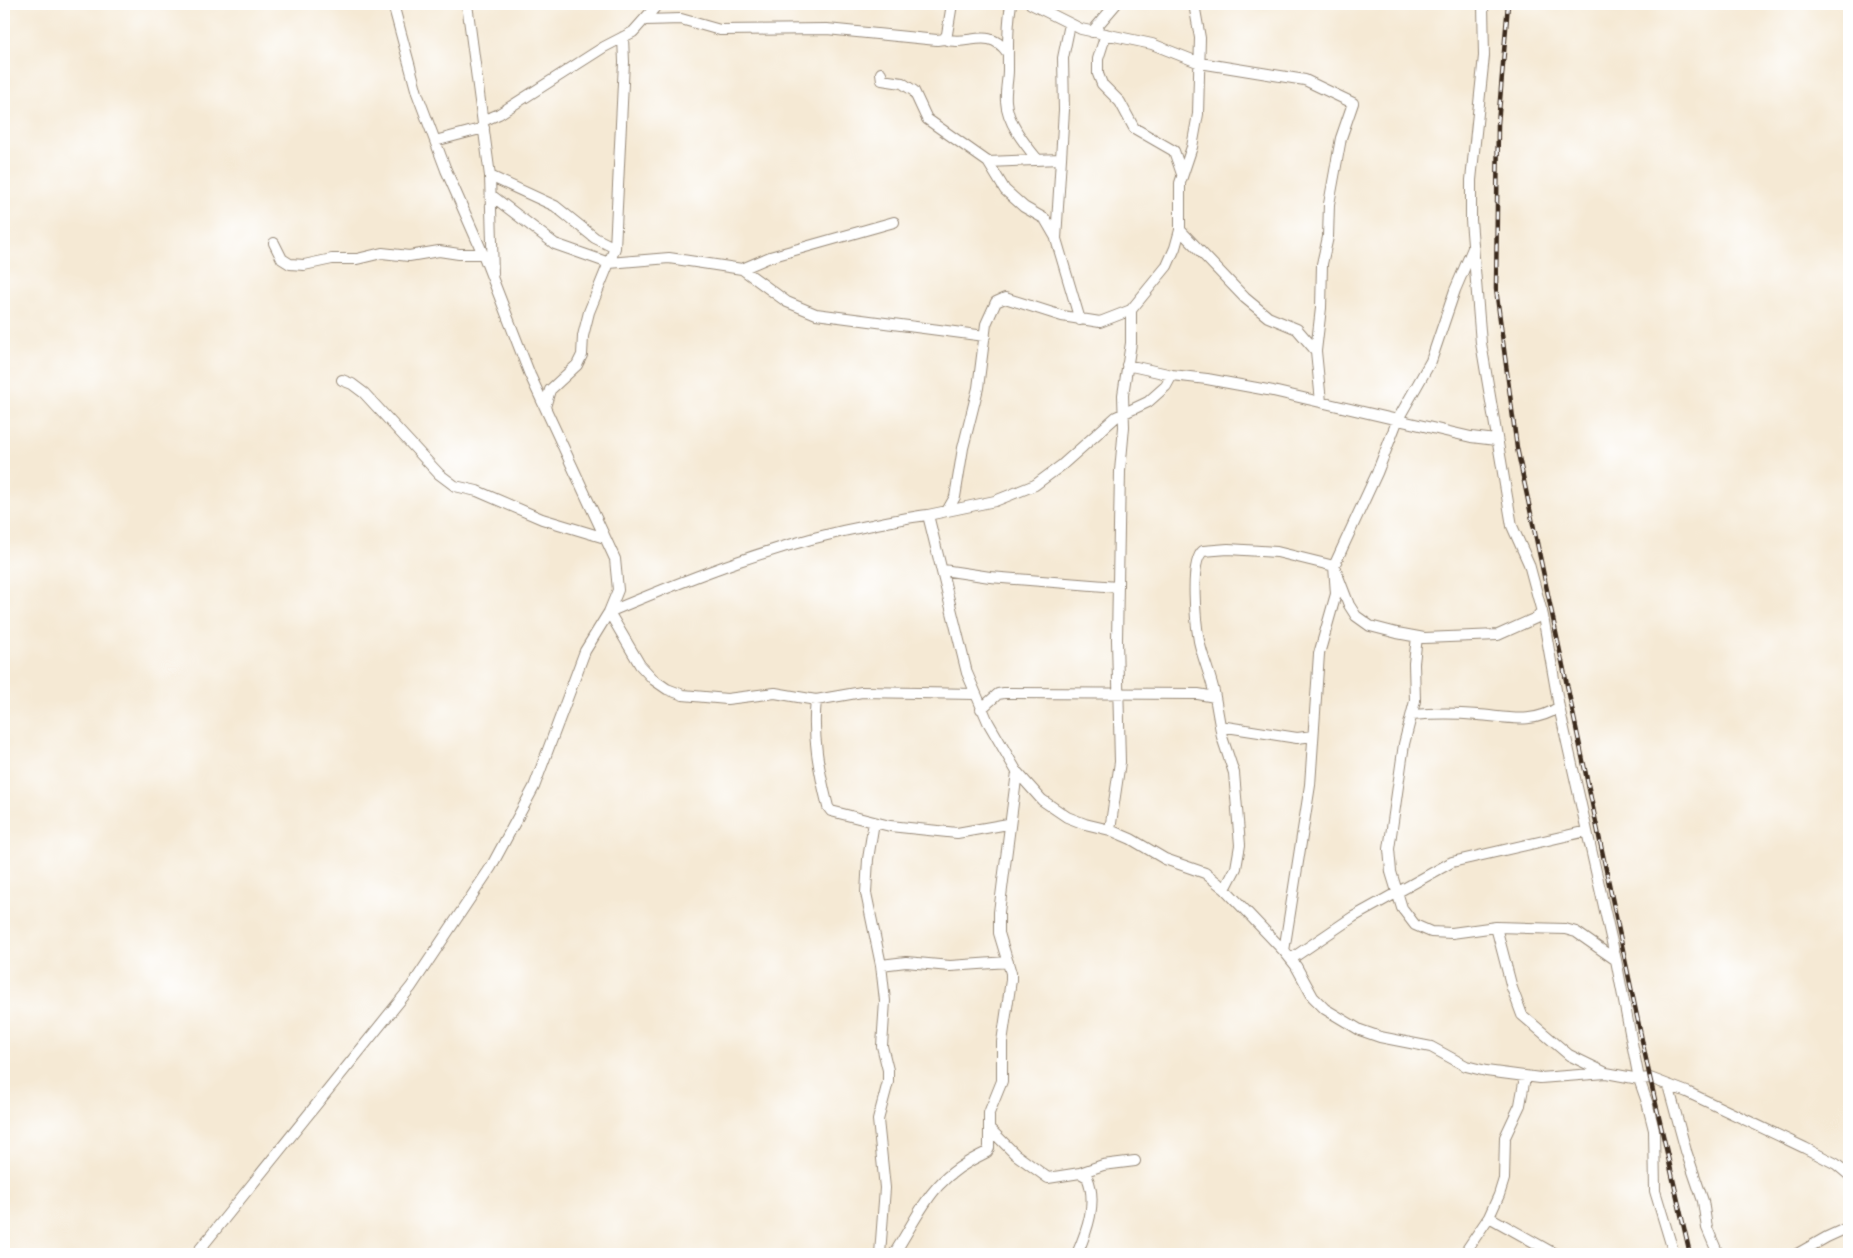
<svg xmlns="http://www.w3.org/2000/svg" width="1853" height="1258" viewBox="0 0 1853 1258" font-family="'Gochi Hand',sans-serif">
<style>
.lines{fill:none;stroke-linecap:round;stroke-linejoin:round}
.minor-casing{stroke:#988a79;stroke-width:12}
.minor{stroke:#fff;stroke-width:10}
.rail-casing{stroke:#3b2a1e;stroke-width:4.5}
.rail{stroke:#fff;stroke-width:2.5;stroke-dasharray:8;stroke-linecap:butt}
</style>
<rect width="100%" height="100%" fill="#fff"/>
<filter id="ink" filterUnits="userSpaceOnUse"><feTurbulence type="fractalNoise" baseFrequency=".02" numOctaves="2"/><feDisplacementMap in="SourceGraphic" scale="10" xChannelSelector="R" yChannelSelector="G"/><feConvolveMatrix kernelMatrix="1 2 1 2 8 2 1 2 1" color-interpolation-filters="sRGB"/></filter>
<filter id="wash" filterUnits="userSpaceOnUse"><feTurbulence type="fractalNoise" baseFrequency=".0096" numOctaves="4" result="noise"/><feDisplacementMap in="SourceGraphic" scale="20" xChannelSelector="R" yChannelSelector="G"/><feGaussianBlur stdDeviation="1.12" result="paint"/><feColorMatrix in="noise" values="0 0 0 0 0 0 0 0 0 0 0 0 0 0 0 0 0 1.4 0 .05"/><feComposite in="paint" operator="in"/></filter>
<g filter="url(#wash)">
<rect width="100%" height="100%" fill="#f5e9d4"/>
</g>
<g filter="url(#ink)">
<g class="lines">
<g class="minor-casing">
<path id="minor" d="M467 4 490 176 493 274
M1011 4C1007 27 1008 47 1008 70 1008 80 1005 91 1006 101 1007 122 1024 143 1037 159
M1031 4 1081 29 1152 44 1200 63 1305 80 1353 103 1341 138 1329 204 1328 237 1322 264 1321 308 1316 351 1321 402
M1483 4 1484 56 1471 180V220L1481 343 1512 526 1529 564 1543 616 1559 707 1616 960 1639 1079 1647 1102 1654 1130 1655 1191 1674 1254
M645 20 681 19 720 30 827 29 937 40 944 39 947 34 952 4
M1070 24 1063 58 1064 110 1056 239 1080 320
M1092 32 1116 4
M1106 34 1098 59V74L1102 84 1120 102 1134 128 1174 151 1182 174
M944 39C968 47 988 26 1007 52
M881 73 882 80 902 83 914 91 927 119 988 162 1005 190 1024 207 1045 219 1056 238
M483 121 499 114 604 47 633 32 658 4
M435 141 484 128
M988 162 1060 159
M490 176 555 206 595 238 615 248
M491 195 555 244 609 263 669 258 742 269 770 257 894 222
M1180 230 1245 298 1268 317 1297 329 1316 351
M274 243 282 259 290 264 304 265 332 259H357L382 253 409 256 439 251 459 254H483
M742 269 787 302 816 314 985 336
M1127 365 1172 375 1207 379 1273 391 1471 437 1496 440
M342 380 352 384 364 393 439 474 455 486 477 491 542 519 605 538
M545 407 550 390 577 365 582 355 583 336 589 312 615 248 624 62 623 37
M947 511 955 497 963 448 978 388 986 324 996 302 1005 298 1062 316 1100 322 1131 310 1167 266 1175 248 1180 230V183L1192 147 1198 114 1200 38 1194 4
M928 515 995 501 1035 485 1062 465 1116 417 1148 402 1166 386 1172 375
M943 570 990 577 1117 587
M1417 637 1414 663 1415 701 1404 744 1389 849 1391 872 1402 908 1415 925 1431 932 1452 933 1496 927 1565 929 1576 932 1616 960
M975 694 862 692 816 700 775 693 727 699 683 695 667 689 654 680 640 665 609 612C694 576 781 542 872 525 891 521 909 517 928 515L967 673 988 722 1017 772 1042 800 1067 817 1085 824 1110 830 1131 839 1165 859 1205 873 1225 889 1284 951 1296 966 1313 997 1325 1009 1360 1030 1380 1037 1431 1047 1466 1066 1486 1071 1540 1078 1606 1073 1639 1079 1650 1078 1687 1092 1805 1148 1836 1164 1849 1175
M1215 697C1212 678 1203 660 1199 641 1196 624 1189 562 1203 551L1228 549 1277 552 1334 566 1349 605 1356 616 1370 626 1397 633 1424 638 1498 635 1536 618 1542 611
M816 700C812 737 819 771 828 807L831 811 874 822 868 859 866 893 881 965
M981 709 998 694 1004 693 1198 694 1215 697 1222 737 1234 773 1240 845 1236 868 1225 889
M1412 715C1434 713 1456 713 1478 715 1507 717 1533 725 1559 707
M1220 726 1297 738 1313 736
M874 822 890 826 957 833 1008 824
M1110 830 1120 762 1117 640 1120 471 1124 427 1123 395 1131 343V310
M1496 927 1512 988 1522 1015 1569 1055 1606 1073
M1284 951 1310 785 1319 654 1336 594 1334 566 1377 473 1398 419 1431 361 1455 290 1473 248
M1291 959 1353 917 1452 862 1587 831
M1668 1085 1686 1151 1703 1201 1707 1228 1718 1254
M991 1130 1015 1154 1048 1178 1080 1173 1103 1165 1135 1161
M1489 1217 1555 1254
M196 1254 411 987 491 867 534 787 585 651 609 612 618 590 615 559 530 375 483 254 446 170 417 93 393 4
M880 1254 885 1188 878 1120 888 1082V1070L882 1046 885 1001 881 965 906 962 950 966 1008 962
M894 1254C925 1205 930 1179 987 1152L989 1148V1113L1002 1081V1042L1011 980V973L999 933V912L1017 772
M1077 1254C1087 1231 1098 1202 1087 1177L1080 1173
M1464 1254 1489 1217 1499 1195 1504 1179 1505 1137 1520 1105 1525 1077
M1797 1254 1827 1237 1849 1227"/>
</g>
<use href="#minor" class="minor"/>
<g class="rail-casing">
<path id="rail" d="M1508 4 1498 124 1496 289 1517 448 1650 1078 1690 1254"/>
</g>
<use href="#rail" class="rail"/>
</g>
</g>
<rect width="1853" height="1258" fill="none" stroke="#fff" stroke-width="20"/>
</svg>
